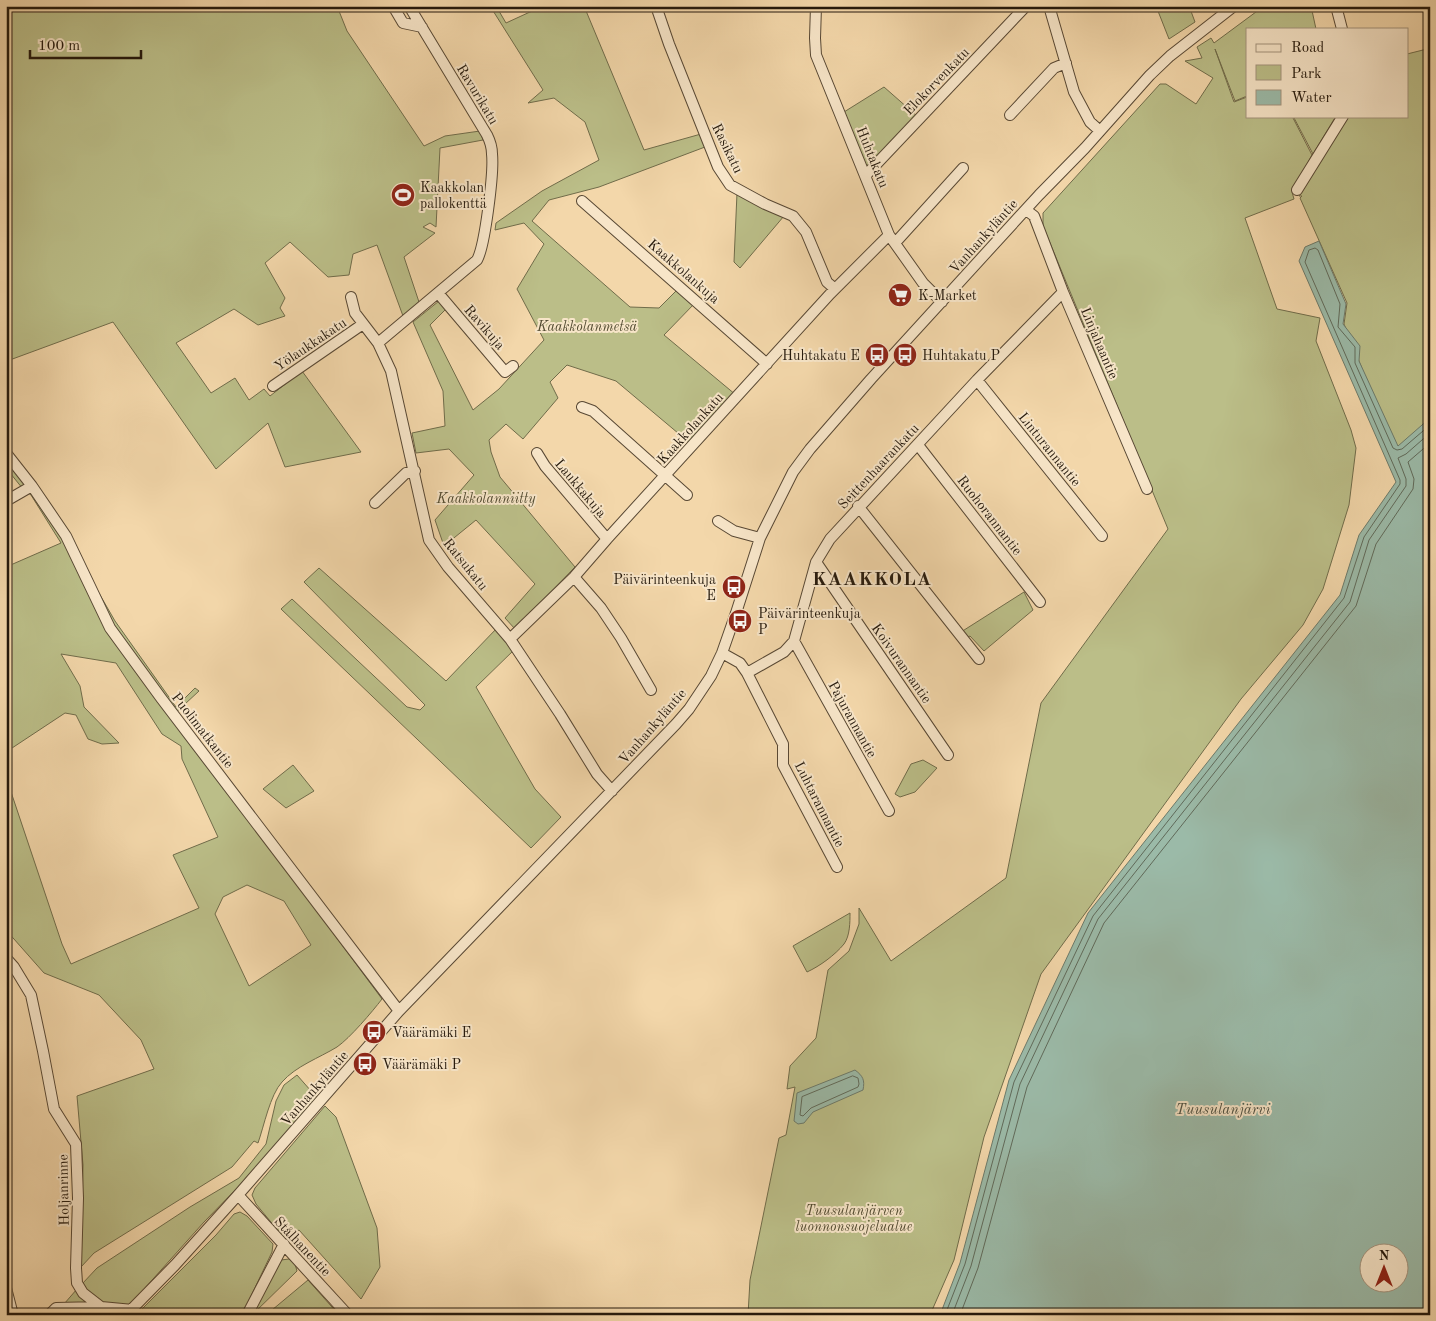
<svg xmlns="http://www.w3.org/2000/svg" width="1436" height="1321" viewBox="0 0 1436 1321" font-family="'Old Standard TT',serif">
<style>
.green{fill:#bbbe88;stroke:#706c4a;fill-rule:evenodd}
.water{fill:#9bbaa8;stroke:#6c7a6a;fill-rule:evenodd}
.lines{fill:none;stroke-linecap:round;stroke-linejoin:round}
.shore{stroke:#606a5a;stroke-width:1}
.minor-casing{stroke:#584834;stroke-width:12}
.minor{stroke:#f7e5c8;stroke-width:10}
.labels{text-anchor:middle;stroke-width:4;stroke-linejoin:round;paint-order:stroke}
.street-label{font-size:14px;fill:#25190c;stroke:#f7e5c8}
.poi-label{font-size:14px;fill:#25190c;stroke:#f7e5c8;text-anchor:start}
.park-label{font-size:14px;font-style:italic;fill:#524b31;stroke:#f7e5c8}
.water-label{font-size:15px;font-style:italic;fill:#4e5143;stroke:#f7e5c8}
.district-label{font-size:19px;font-weight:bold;letter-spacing:1px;fill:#25190c;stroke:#f7e5c8}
</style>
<rect width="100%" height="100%" fill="#f3d7aa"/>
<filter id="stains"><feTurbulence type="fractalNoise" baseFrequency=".004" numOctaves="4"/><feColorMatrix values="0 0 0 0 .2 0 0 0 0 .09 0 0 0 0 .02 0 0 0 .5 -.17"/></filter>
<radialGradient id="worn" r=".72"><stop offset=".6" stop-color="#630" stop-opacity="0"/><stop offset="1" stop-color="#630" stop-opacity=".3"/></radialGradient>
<path class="green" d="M6 6H337L347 31 424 146 445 136 480 131 483 140 440 148 436 227 430 223 423 227 435 233 404 257 419 302 403 316 377 245 353 254 349 275 328 277 290 242 265 263 285 298 280 308 285 316 258 325 234 309 176 343 211 393 235 378 249 400 264 389 270 396 302 371 361 452 285 467 268 423 216 469 113 322 7 361Z
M490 6H496L506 23 543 6H584L644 150 701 134 705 147 599 187 549 200 532 221 630 307 659 308 679 288 695 303 664 335 736 395 691 444 616 381 567 365 550 382 558 398 523 439 506 424 489 440 491 452 500 477 575 567 515 629 505 618 535 584 476 520 444 546 435 520 474 475 449 449 416 453 412 433 445 426 443 391 413 322 439 301 446 309 430 325 473 410 499 389 544 340 517 289 544 244 524 223 495 230 496 223 542 191 599 160 585 122 554 98 528 103 543 90Z
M1156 6H1189L1195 22 1169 39Z
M1264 6H1311L1316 29H1247V96L1235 101 1215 49 1234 102 1247 97V116H1292L1312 155 1292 192 1294 199 1245 218 1277 309 1320 318 1316 341 1351 430 1356 448 1349 505 1323 589 1303 625 1241 699 1041 974 984 1137 954 1260 930 1315H748L750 1280 779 1138 786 1135 795 1087 787 1089 790 1066 816 1038 828 970 849 951 859 924V908L891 961 1006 878 1041 703 1168 529 1043 226V213L1160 84H1166L1196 104 1213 78 1185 61 1202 58 1197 47 1211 38 1214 43Z
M1430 45V465L1398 446 1390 438 1344 324 1347 303 1300 198 1302 196H1299L1301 191 1348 116H1407V54L1427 49Z
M884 87 917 116 867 167 844 112Z
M1293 116H1336L1313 154Z
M737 193 784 216 740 268 734 262Z
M6 445 40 491 115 621 176 707 195 688 199 691 171 717 285 868 382 999C372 1012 350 1038 337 1047 319 1058 296 1066 282 1082 270 1095 264 1126 258 1143L254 1141 232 1167 94 1253 81 1267 83 1165 77 1096 154 1069 141 1040 99 995 44 973 6 930V777L62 944 71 964 199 908 173 855 218 837 182 759 181 746 162 734 116 663 61 654 80 686 84 707 119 743 102 744 88 739 76 715 65 713 6 752V567L61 543 31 495 23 489 6 468ZM247 885 284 901 311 945 249 986 215 914 223 897Z
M319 568 446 681 498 627 515 649 476 687 535 789 561 817 531 848 281 609 292 599 407 707 420 710 425 705 304 582Z
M1024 592 1033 610 984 651 970 636 966 638 961 632Z
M923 760 937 768 915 792 900 797 895 794 911 764Z
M293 765 314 791 286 808 263 789Z
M850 913C850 922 850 936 844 944 835 955 820 966 807 972L793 946Z
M297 1075 318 1099 283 1141 204 1222 128 1307 103 1304 86 1290 82 1284 97 1268 190 1207 239 1178 266 1144 276 1101 284 1085Z
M325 1106 336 1117 377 1228 380 1267 361 1299 299 1230 285 1239 256 1204 252 1195 255 1188Z
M240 1212 247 1216 273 1244 272 1252 242 1315H147L140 1311 216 1235 234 1214Z
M289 1259 295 1264 297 1271 252 1315 281 1260Z
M308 1280 339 1315H266Z
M77 1289 93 1305 64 1304Z
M59 1311H100L109 1315H55Z"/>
<path class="water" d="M1319 241 1346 304 1343 324 1360 346 1359 361 1398 446 1430 418V1315H940L960 1263 1009 1080 1088 913 1340 595 1359 535 1396 482 1299 261 1305 247ZM1368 1254H1398V1284H1368Z
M855 1070C863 1076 865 1080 863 1090L813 1112 804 1123 798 1124 794 1121 797 1093Z"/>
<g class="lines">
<path class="shore" d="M853 1076 858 1078 859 1084 858 1087 811 1108 803 1116 800 1115 802 1097Z
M945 1315 965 1264 1014 1082 1093 916 1344 598 1364 537 1400 484V480L1305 262 1309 250 1315 248 1318 250 1340 304 1338 327 1355 347V363L1393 448 1397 450 1402 449 1430 425
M952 1315 971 1266 1020 1084 1098 919 1350 602 1369 540 1406 486V479L1398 458 1406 454 1430 433
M960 1315 978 1268 1027 1087 1104 923 1356 606 1376 544 1413 489 1414 479 1408 462 1430 443"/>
<g class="minor-casing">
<path id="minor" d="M393 6 403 23 422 27
M656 6 669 44 718 167 730 185 765 204 793 216 806 232 827 282 835 289
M816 6 815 38 816 55 889 235 923 283 942 302
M1049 6 1074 92 1090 122 1100 131
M1336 6 1342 29
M1010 115 1054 68 1066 63
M866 175 1026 6
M1297 190 1343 116
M582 201 767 364
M1026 210 1034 216 1063 292 1147 489
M895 243 963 168
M438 293 505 372 513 366
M351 297 355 313 378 343 391 371 429 540 448 567 510 639 560 714 597 774 612 791
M378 343 477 260C485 246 494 172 492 154 492 147 490 141 487 135L409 6
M977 380 1102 536
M273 386 363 324
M582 407 593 411 687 495
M918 445 1040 602
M6 453 32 486 66 536 110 628 161 698 399 1011
M537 453 545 466 607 539
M6 501 32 486
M375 503 406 473 415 471
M858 506 979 659
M718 521 734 531 760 538
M816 562 948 755
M574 577 601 608 621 638 651 690
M510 639 574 577 607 539 830 294 889 235
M794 641 889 811
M722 653 740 663 747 673 783 744V765L837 867
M747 673 784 652 794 641 816 562 830 539 977 380 1063 292
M6 958 14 967 31 995 43 1051 54 1109 76 1144 78 1198 76 1268 77 1283 83 1293 101 1307
M238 1195 348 1315
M6 1288 13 1315
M49 1315 56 1308 101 1307 133 1310
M126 1315 175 1265 238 1195 399 1011 676 724 689 709 711 676 722 653 736 613 760 538 793 472 810 449 871 379 1039 195 1085 148 1150 75 1170 56 1234 6
M247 1315 284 1244"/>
</g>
<use href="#minor" class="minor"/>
</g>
<defs>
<g id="stadium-disc" transform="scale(1.25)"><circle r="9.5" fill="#8f2418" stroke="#f7e5c8"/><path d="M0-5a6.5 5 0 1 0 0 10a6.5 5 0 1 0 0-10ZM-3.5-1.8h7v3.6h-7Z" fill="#fff"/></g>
<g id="supermarket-disc" transform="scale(1.25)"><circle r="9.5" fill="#8f2418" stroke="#f7e5c8"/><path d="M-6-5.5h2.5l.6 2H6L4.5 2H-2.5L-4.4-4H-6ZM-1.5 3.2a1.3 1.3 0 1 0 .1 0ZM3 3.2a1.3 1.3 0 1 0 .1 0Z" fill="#fff"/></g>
<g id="bus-disc" transform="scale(1.25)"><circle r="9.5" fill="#8f2418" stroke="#f7e5c8"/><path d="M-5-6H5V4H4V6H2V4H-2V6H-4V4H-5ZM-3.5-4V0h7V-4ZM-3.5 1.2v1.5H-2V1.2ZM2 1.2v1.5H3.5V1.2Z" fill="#fff"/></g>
</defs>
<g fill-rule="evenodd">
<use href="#stadium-disc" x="403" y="195"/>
<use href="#supermarket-disc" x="900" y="295"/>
<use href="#bus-disc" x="877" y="355"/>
<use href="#bus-disc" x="905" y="355"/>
<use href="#bus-disc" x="734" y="587"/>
<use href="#bus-disc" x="740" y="621"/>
<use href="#bus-disc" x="374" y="1032"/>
<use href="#bus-disc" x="365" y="1064"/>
</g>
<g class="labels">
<g class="street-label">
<text transform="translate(936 81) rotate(-46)" y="5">Elokorvenkatu</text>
<text transform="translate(478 94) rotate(59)" y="5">Ravurikatu</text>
<text transform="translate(728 148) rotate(64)" y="5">Rasikatu</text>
<text transform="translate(873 157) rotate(68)" y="5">Huhtakatu</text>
<text transform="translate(983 236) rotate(-48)" y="5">Vanhankyläntie</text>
<text transform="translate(684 271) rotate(41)" y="5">Kaakkolankuja</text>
<text transform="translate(485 327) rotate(49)" y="5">Ravikuja</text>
<text transform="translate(1100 343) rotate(67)" y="5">Linjahaantie</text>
<text transform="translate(310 344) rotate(-34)" y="5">Yölaukkakatu</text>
<text transform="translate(690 428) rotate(-48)" y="5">Kaakkolankatu</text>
<text transform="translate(1050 449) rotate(51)" y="5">Linturannantie</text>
<text transform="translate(878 466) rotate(-47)" y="5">Seittenhaarankatu</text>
<text transform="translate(581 488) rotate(50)" y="5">Laukkakuja</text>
<text transform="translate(990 515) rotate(52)" y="5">Ruohorannantie</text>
<text transform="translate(466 564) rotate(51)" y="5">Ratsukatu</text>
<text transform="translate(902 663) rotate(55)" y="5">Koivurannantie</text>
<text transform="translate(853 719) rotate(61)" y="5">Pajurannantie</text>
<text transform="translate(652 726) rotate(-49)" y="5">Vanhankyläntie</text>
<text transform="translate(203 730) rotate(52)" y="5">Puolimatkantie</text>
<text transform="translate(820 804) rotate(63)" y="5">Luhtarannantie</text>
<text transform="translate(314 1088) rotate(-49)" y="5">Vanhankyläntie</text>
<text transform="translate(63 1190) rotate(-91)" y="5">Holjanrinne</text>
<text transform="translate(303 1246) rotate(47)" y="5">Stålhanentie</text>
</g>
<g class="poi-label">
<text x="420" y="192">Kaakkolan<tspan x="420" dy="16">pallokenttä</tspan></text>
<text x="918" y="300">K-Market</text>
<text x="860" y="360" text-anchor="end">Huhtakatu E</text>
<text x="922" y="360">Huhtakatu P</text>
<text x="716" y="584" text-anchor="end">Päivärinteenkuja<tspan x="716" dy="16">E</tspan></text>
<text x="758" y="618">Päivärinteenkuja<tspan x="758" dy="16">P</tspan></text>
<text x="392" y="1037">Väärämäki E</text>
<text x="382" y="1069">Väärämäki P</text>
</g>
<g class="park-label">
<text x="587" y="331">Kaakkolanmetsä</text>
<text x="486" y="503">Kaakkolanniitty</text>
<text x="854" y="1215">Tuusulanjärven<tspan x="854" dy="16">luonnonsuojelualue</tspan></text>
</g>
<g class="water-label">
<text x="1223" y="1114">Tuusulanjärvi</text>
</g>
<g class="district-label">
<text x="872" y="585">KAAKKOLA</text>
</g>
</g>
<rect width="1436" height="1321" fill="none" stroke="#f3d7aa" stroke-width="25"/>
<rect x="8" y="8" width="1421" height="1306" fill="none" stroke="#25190c" stroke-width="2.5"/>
<rect x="12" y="12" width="1411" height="1296" fill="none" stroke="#25190c"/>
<rect x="1246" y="28" width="162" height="90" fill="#f7e5c8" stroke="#a3937d"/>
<rect x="1256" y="44" width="25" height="8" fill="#f7e5c8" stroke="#a3937d"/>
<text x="1291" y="52" font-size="15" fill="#25190c">Road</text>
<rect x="1256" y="65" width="25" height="15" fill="#bbbe88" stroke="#a3937d"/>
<text x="1291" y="78" font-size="15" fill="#25190c">Park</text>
<rect x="1256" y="90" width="25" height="15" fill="#9bbaa8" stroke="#a3937d"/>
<text x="1291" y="102" font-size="15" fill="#25190c">Water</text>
<g transform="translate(1384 1268)"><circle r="24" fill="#f7e5c8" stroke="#a3937d"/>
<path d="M0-4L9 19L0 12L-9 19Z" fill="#8f2418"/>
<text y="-8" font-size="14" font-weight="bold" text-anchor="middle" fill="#25190c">N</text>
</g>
<path d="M30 50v8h111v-8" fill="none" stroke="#25190c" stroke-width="2.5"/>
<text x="38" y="50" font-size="15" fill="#25190c" stroke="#f7e5c8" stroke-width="4" paint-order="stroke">100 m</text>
<rect width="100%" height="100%" filter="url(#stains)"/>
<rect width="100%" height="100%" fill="url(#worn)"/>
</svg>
